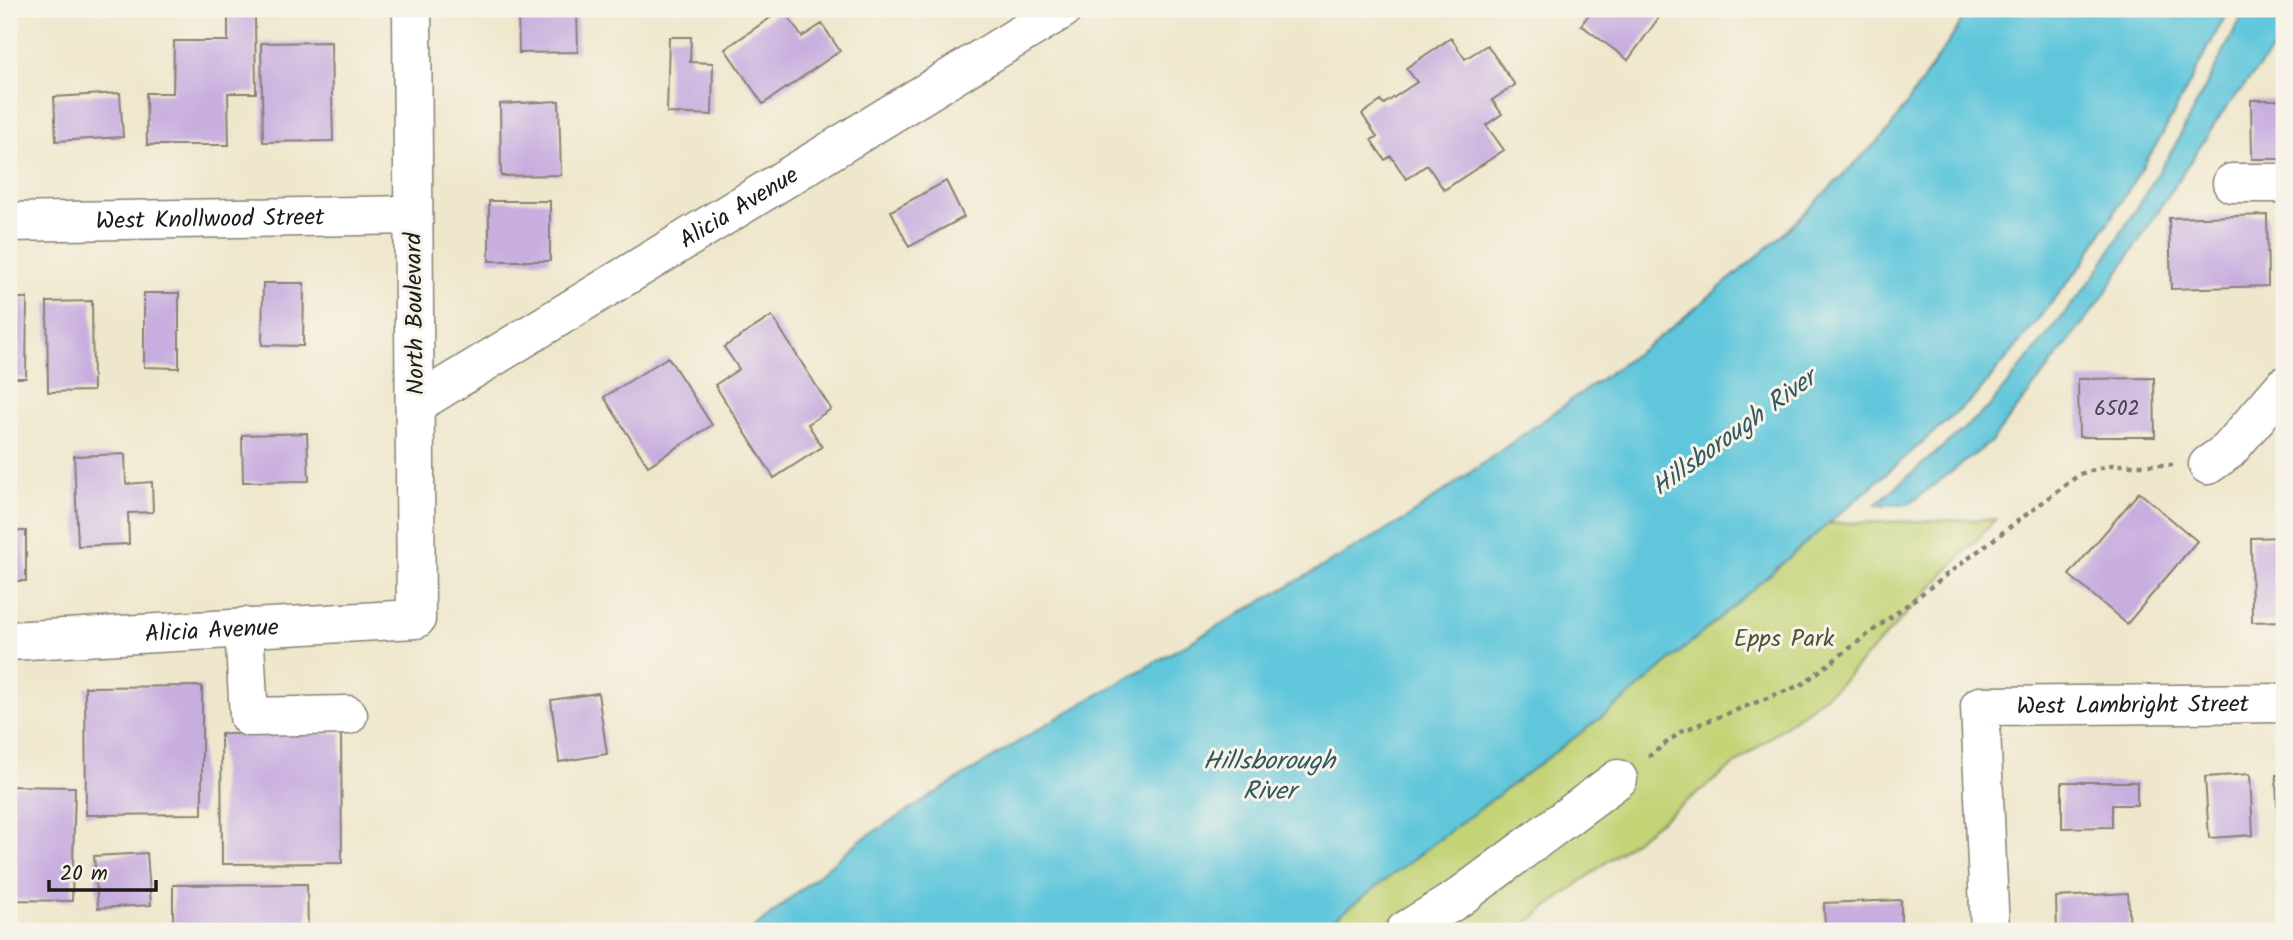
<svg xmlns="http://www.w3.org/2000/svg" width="2293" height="940" viewBox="0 0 2293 940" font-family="Kalam,sans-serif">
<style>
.green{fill:#c3d376;stroke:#707849;stroke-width:2}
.water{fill:#5ec6db;stroke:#3d717c;stroke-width:2}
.building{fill:#c8addf}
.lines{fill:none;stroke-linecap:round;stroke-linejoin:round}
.minor-casing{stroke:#868274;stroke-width:41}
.path{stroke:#868274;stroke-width:4.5;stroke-dasharray:5 5;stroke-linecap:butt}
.minor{stroke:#fff;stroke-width:38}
.labels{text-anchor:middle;stroke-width:6;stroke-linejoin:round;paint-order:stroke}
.number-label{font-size:21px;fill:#47404d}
.street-label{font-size:24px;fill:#1c1c1c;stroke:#f7f3e8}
.park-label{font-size:24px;fill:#4e5337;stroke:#f7f3e8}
.water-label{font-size:26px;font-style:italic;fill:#33585f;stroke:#f7f3e8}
</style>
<rect width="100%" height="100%" fill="#f7f3e8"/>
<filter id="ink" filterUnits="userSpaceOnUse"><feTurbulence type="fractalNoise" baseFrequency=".0143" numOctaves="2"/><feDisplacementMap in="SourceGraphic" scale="14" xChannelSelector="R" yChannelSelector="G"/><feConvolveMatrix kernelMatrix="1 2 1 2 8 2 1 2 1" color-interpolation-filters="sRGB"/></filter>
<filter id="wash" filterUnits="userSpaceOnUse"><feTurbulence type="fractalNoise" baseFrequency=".00686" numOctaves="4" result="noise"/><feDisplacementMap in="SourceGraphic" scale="28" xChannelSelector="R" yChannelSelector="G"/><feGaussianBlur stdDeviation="1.57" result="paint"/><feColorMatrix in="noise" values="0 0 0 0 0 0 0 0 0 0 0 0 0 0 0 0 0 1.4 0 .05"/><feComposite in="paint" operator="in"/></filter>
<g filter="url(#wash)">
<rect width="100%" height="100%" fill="#efe7cc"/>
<path class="green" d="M1996 519 1839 685 1516 931H1295L1808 524Z"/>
<path class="water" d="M1967 9H2229L2161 137 2082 265 1977 395 1627 698 1318 931H751L859 841 1050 722 1404 520 1665 333 1777 240 1889 130 1956 31Z
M2246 9H2284V36L2220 116 2100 301 1992 441 1909 504 1875 505 1989 407 2094 277 2174 147Z"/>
<g id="blocks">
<path class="building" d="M518 9H577L578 52 519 53Z
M783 9 802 37 822 24 840 51 763 104 725 49Z
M1593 9H1665L1628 60 1581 25Z
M228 15H255L256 93H228L229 145H147L146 93H173L174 41H228Z
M669 37H691L690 62 713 63 712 115 667 113Z
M1451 38 1465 59 1487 45 1515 85 1492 100 1502 114 1486 125 1504 150 1444 190 1427 165 1406 179 1391 156 1385 160 1371 140 1377 137 1362 114 1381 101 1384 104 1417 82 1406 68Z
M331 42 333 141 263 142 261 43Z
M120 93 123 137 56 141 54 97Z
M2251 100H2284V159H2252Z
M559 101 561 175 501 176 500 104Z
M946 181 964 217 909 247 891 211Z
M489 201H550V261H489Z
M2267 215 2268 286 2171 289 2169 218Z
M263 283H304L303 346 262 345Z
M144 293H179V368L144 367Z
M9 298H27L26 378H9Z
M92 301 93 391 48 392 47 302Z
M772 316 831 409 808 424 822 447 774 478 715 385 739 369 724 347Z
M668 357 712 425 648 466 604 397Z
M2154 378 2155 437H2079L2078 379Z
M307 433 309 481 243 482 242 435Z
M125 454 126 484 152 482 153 512 128 513 129 544 78 546 74 456Z
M2139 492 2197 541 2127 624 2069 575Z
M9 531H26V581H9Z
M2284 537V621L2252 622 2251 538Z
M202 686V814L86 815 85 687Z
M598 693 607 754 559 762 551 700Z
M341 733 342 863 222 864 221 734Z
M2250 774 2253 835 2209 838 2205 777Z
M2276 775H2284V833H2278Z
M2062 782H2137V805H2112V827L2062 828Z
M9 786 75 787 72 901 9 900Z
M147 853 151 905 98 908 94 856Z
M307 884 308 931H173V885Z
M2128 893 2130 931H2057L2056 897Z
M1901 900V931H1825L1824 903Z"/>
</g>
</g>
<g filter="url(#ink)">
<use href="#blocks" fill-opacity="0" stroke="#868274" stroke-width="2"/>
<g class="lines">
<g class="minor-casing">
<g id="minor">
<path d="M2232 183H2284"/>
<path id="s1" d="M9 222 413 215"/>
<path id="s2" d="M416 404 1063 9"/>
<path d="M2208 465 2228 451 2284 386"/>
<path d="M244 627 249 717 348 715"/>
<path id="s3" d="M9 641 416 619 412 9"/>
<path d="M1405 931 1457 899 1618 779"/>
<path id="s4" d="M1990 931 1980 706 2284 703"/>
</g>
</g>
<path class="path" d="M1648 757 1682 731 1801 685 2080 474 2112 465H2173"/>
<use href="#minor" class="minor"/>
</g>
</g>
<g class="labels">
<g class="number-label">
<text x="2117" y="415">6502</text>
</g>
<g class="street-label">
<text dy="8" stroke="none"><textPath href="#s2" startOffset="378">Alicia Avenue</textPath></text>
<text dy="8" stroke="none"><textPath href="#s1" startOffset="201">West Knollwood Street</textPath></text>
<text transform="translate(414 314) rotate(-91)" y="8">North Boulevard</text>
<text dy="8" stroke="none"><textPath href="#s3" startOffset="203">Alicia Avenue</textPath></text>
<text dy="8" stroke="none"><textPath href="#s4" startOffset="378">West Lambright Street</textPath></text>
</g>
<g class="park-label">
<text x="1784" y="646">Epps Park</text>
</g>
<g class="water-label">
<text transform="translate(1733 432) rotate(-36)" y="9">Hillsborough River</text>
<text x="1269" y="769">Hillsborough<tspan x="1269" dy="30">River</tspan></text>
</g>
</g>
<rect width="2293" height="940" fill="none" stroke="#f7f3e8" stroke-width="35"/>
<path d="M49 880v10h107v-10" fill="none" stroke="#1c1c1c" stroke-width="3.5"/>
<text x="60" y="880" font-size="21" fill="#1c1c1c" stroke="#f7f3e8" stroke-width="5" paint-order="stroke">20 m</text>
</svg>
